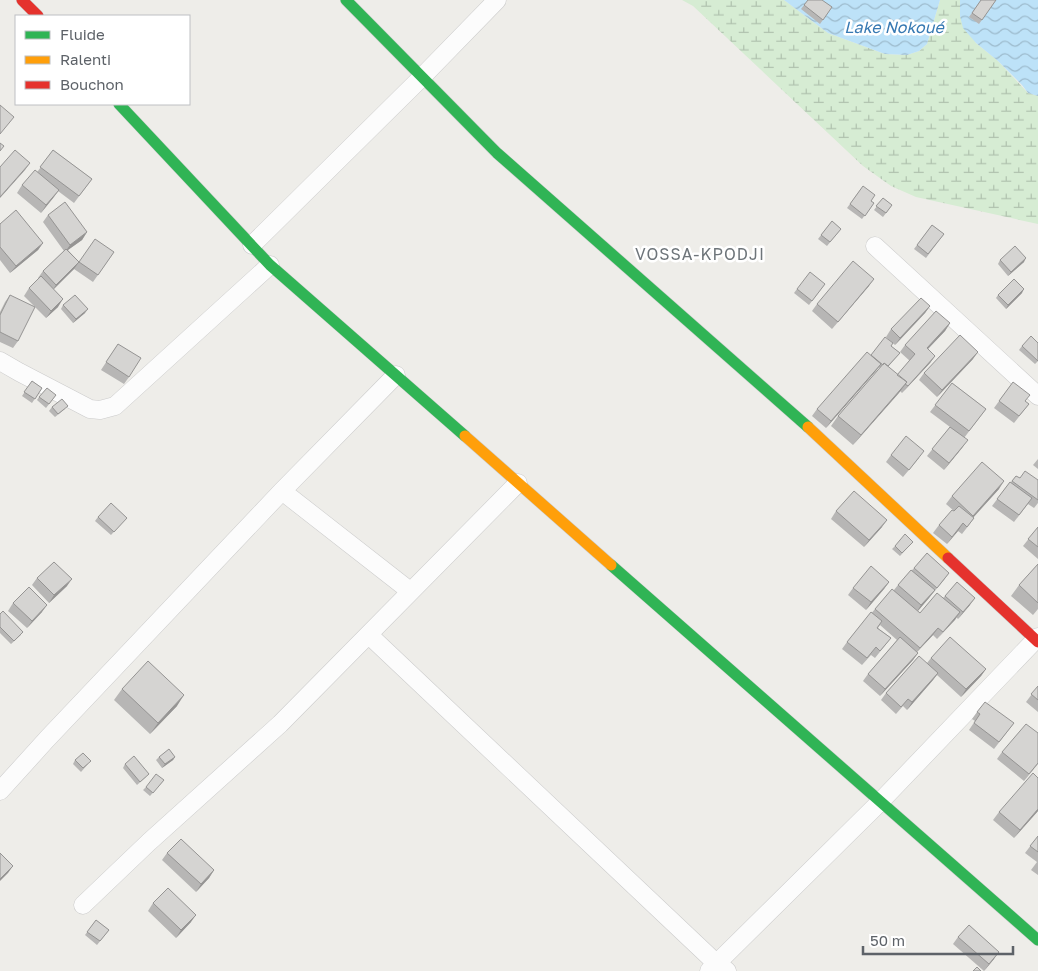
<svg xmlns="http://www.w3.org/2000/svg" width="1038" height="971" viewBox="0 0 1038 971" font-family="'Golos Text',sans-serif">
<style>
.wetland{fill:url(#wetland-marsh)}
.water{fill:url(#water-waves)}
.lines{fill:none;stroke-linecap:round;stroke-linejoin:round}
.street-casing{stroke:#cbcbcb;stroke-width:19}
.fast-casing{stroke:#c9caca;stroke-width:12}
.slow-casing{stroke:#c9caca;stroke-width:12}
.jam-casing{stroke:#c9caca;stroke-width:12}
.street{stroke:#fcfcfc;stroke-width:18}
.fast{stroke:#30b455;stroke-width:11}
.slow{stroke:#ff9f0a;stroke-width:11}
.jam{stroke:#e5322d;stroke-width:11}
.wall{fill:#b7b6b5}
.shaded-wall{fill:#959493}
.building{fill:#d5d4d2;stroke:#959493}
.labels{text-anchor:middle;stroke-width:5;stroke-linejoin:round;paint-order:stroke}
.water-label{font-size:16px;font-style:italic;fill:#3779b2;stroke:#fff}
.neighbourhood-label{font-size:16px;letter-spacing:1px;fill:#6e757a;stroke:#fff}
</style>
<defs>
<pattern id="wetland-marsh" width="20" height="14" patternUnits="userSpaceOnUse" patternTransform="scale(1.25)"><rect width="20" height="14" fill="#d6ecd3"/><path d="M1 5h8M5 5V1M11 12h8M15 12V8" fill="none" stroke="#b1c3af"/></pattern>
<pattern id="water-waves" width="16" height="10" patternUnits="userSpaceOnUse" patternTransform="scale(1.25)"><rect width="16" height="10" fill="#bde2f8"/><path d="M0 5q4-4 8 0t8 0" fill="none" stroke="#9dbbcd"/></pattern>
</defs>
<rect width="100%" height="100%" fill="#eeede9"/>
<path class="wetland" d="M682 0H784L828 33 885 54 907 55 919 51 927 44 940 0H960V16L976 43 998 61 1028 93 1038 96V224L916 197 891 186 863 166 693 6Z"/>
<path class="water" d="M784 0H940L927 44 919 51 907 55 885 54 828 33Z
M960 0H1038V96L1028 93 1022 85 998 61 976 43 963 28 960 16Z"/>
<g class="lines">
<g class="street-casing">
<path id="street" d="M252 245 421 78 497 0
M875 246 1038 396
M0 361 19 372 90 409 100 410 115 406 270 265
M282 491 410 591
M369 635 716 963 727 971
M0 791 47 739 282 491 396 375
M83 905 149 842 280 724 518 483
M709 971 880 802 1038 637"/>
</g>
<g class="fast-casing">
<path id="fast" d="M346 0 497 153 808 427
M119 104 270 265 465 436
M611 565 1038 940"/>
</g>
<g class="slow-casing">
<path id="slow" d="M808 427 948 558
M465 436 611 565"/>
</g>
<g class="jam-casing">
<path id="jam" d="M22 0 38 16
M948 558 1038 642"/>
</g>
<use href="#street" class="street"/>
<use href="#fast" class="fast"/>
<use href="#slow" class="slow"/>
<use href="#jam" class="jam"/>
</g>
<path class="wall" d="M808 0 832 7 820 24 801 9Z
M981 0H996L979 24 969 17Z
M53 150 92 179 74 203 58 191 41 213 17 193 22 185 38 171Z
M863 186 871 201 874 203 862 219 847 208Z
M883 198 892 205 883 217 874 210Z
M48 215 87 232 82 240 68 250 79 262 114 252 93 282 74 269 53 289 58 307 46 318 24 296 29 288 38 279V278L43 271 64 251 43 222Z
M832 221 841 229 827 246 818 239Z
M0 224 43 243 38 250 10 273 0 260Z
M932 225 944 234 926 258 914 249Z
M1000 260 1024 262 1008 276 998 264Z
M825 284 809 305 794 293 797 289Z
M869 286 832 329 812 311 817 304Z
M1022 293 1006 309 996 298 998 295Z
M10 295 18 341 13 348 0 342V312L5 302Z
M63 305 85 313 73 323 61 309Z
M930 306 925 313 895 345 886 337 891 329Z
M950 323 945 331 928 349 935 356 930 363 902 393 900 391 853 445 831 426 838 416 880 368 879 367 826 428 812 416 817 409 871 355 891 346 900 353 888 367 897 375 910 361 900 352 905 345Z
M1038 343V361L1035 364 1019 350 1022 346Z
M118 344 129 377 124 384 101 370Z
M973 359 937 397 919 380 924 373Z
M32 381 42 388 32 403 22 396Z
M1013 382 1026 402 1029 404 1014 423 994 408Z
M952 383 986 409 964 438 962 448 944 470 927 456 950 427 930 412Z
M56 395 46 408 37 400 39 397Z
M52 407 65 409 55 417 49 411Z
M891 455 919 458 903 477 886 462Z
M1038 459V469L1033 465Z
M1016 476 1020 478 1038 480V503L1034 508 1028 504 1014 522 992 506 1010 482H1011Z
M999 489 973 518H974L969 525 962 534 958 531 947 544 933 533 939 525 954 511 946 504 952 496Z
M836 511 882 527 864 547 831 519Z
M98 517 124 521 111 535 95 521Z
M1038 527V559L1023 546Z
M913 542 900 556 892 549 895 546Z
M1038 564V609L1033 615 1011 596 1019 585Z
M914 568 949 573 944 580 918 611 920 613 943 598 945 596 970 605 958 619 956 617 937 639 933 635 917 652 918 653 913 660 880 696 863 681 868 674 897 640 880 625 878 628 891 638 875 658 871 655 862 665 842 649 847 642 875 609 894 590 898 585Z
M37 578 67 586 49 603 32 585Z
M889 582 884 589 866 610 848 595 853 588Z
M13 603 42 612 27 628 8 611Z
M0 614 21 635 11 644 0 633Z
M931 658 986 669 981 676 961 697 937 675 933 680 907 710 903 706 896 714 881 700 886 693 927 663Z
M1038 686V712L1026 702Z
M122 689 177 706 150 734 114 700Z
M977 712 1014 723 994 749 969 730 975 721 972 719Z
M1038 733V764L1024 781 997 759 1002 752Z
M159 757H175L173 760 162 768 156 760Z
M75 760 88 764 81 772 73 764Z
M125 764 146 777 137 785 123 768Z
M164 780 150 796 143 790 146 787Z
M1038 811 1014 838 993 820 999 812Z
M1038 836V875L1031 870 1037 862 1025 853Z
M167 853 214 870 209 878 196 892 162 860Z
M153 903 191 922 176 938 148 911Z
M96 920 109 930 97 945 85 935Z
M958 937 994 959 984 971 953 944Z"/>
<path class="shaded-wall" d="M30 163 25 170 0 198V197Z
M59 190 54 197 41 213 46 205Z
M87 232 82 240 65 252 70 245Z
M43 243 38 250 10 273 16 266Z
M1026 258 1024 262 1008 276 1011 272Z
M79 262 74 269 51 292 56 285Z
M874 279 869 286 832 329 838 322Z
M1024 289 1022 293 1006 309 1008 305Z
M63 299 58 307 46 318 51 311Z
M930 306 925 313 895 345 900 338Z
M88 309 85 313 73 323 76 319Z
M950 323 945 331 922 355 927 348Z
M978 352 973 359 937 397 942 390Z
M935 356 930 363 902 393 908 386Z
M881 364 876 371 826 428 831 421Z
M907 382 899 393 853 445 861 435Z
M968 440 962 448 944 470 949 463Z
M1004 481 999 489 968 523 973 516Z
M887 520 882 527 864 547 869 540Z
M963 523 958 531 947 544 952 537Z
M72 579 67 586 49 603 54 595Z
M889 582 884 589 866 610 871 602Z
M935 590 929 598 916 613 921 605Z
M975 598 970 605 958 619 963 612Z
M47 605 42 612 27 628 32 621Z
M960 612 955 620 937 639 943 632Z
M938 628 933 635 914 655 920 648Z
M918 653 913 660 880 696 885 689Z
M986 669 981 676 961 697 966 689Z
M938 673 933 680 907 710 912 702Z
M184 695 177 706 150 734 158 723Z
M175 757 173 760 162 768 165 764Z
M1038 809V811L1014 838 1020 830Z
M13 866 8 873 0 881V879Z
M214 870 209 878 196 892 201 884Z
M196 915 191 922 176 938 181 930Z
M999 952 994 959 984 971 989 964Z"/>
<path class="building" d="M808 0H822L832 7 823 20 804 5Z
M981 0H996L982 20 972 13Z
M0 105 14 117 0 134Z
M0 143 4 146 0 151Z
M15 150 30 163 0 197V167Z
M53 150 92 179 79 196 40 167Z
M35 170 59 190 46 205 22 185Z
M863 186 875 195 871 201 874 203 865 216 850 204Z
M883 198 892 205 886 213 876 206Z
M65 202 87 232 70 245 48 215Z
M16 210 43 243 16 266 0 247V224Z
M832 221 841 229 830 242 821 235Z
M932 225 944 234 928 254 917 245Z
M95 239 114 252 98 275 79 262Z
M1015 246 1026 258 1011 272 1000 260Z
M66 249 79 262 56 285 43 271Z
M853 261 874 279 838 322 817 304Z
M810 272 825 284 812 301 797 289Z
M41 276 63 299 51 311 29 288Z
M1014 279 1024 289 1008 305 998 295Z
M10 295 35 307 18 341 0 332V315Z
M75 295 88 309 76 319 63 305Z
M921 298 930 306 900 338 891 329Z
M936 311 950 323 927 348 935 356 908 386 905 384 907 382 897 375 915 354 905 345Z
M960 335 978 352 942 390 924 373Z
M1031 336 1038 343V361L1022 346Z
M885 337 893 343 891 346 900 353 888 366 884 363 883 365 871 355Z
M118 344 141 358 129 377 106 362Z
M867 352 881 364 831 421 817 409Z
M884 363 907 382 861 435 838 416Z
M32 381 42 388 35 399 24 392Z
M1013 382 1030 395 1025 401 1029 404 1019 416 999 401Z
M952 383 986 409 969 431 935 405Z
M47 388 56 395 49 404 39 397Z
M62 399 68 406 58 414 52 407Z
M950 427 968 440 949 463 932 449Z
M906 436 924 451 909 470 891 455Z
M982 462 1004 481 973 516 952 496Z
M1025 471 1038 480V500L1012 481 1016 476 1020 478Z
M1010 482 1032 498 1019 515 997 499Z
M854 491 887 520 869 540 836 511Z
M111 503 127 518 114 532 98 517Z
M959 506 974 518 967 527 963 523 952 537 939 525 952 510 954 511Z
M1038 527V547L1028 539Z
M905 534 913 542 902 553 895 546Z
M927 553 949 573 937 588 914 568Z
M54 562 72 579 54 595 37 578Z
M1038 564V603L1019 585Z
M871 566 889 582 871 602 853 588Z
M911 570 935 590 921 605 898 585Z
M957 582 975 598 963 612 945 596Z
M29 587 47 605 32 621 13 603Z
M892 589 920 613 937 593 960 612 943 632 938 628 920 648 875 609Z
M3 611 23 632 14 641 0 627V614Z
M871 612 882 621 877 628 891 638 880 651 876 647 867 658 847 642Z
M900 637 918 653 885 689 868 674Z
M950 637 986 669 966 689 931 658Z
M919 656 938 673 912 702 908 699 901 707 886 693Z
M148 661 184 695 158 723 122 689Z
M1038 686V700L1031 694Z
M985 702 1014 723 999 742 974 723 980 714 977 712Z
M1026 724 1038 733V763L1029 774 1002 752Z
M169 749 175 757 165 764 159 757Z
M83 753 91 761 83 768 75 760Z
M134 756 149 774 140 782 125 764Z
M1033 773 1038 778V809L1020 830 999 812Z
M156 774 164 780 153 793 146 787Z
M1038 836V852L1030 846Z
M181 839 214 870 201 884 167 853Z
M0 853 13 866 0 879Z
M168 888 196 915 181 930 153 903Z
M96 920 109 930 100 941 87 932Z
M969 925 999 952 989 964 958 937Z
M977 967 981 971H973Z"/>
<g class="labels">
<g class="water-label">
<text x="894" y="33">Lake Nokoué</text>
</g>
<g class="neighbourhood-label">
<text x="700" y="260">VOSSA-KPODJI</text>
</g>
</g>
<rect x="15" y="15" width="175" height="90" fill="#ffffff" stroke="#bec0c3"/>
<rect x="25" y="31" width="25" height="8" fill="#30b455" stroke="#bec0c3"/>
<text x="60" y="40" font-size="15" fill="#5d6268">Fluide</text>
<rect x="25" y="56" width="25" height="8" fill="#ff9f0a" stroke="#bec0c3"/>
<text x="60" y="65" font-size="15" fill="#5d6268">Ralenti</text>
<rect x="25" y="81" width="25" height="8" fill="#e5322d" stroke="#bec0c3"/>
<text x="60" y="90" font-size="15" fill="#5d6268">Bouchon</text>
<path d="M863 946v8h150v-8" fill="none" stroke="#5d6268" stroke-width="2.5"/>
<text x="870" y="946" font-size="15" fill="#5d6268" stroke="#ffffff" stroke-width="4" paint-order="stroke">50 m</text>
</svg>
